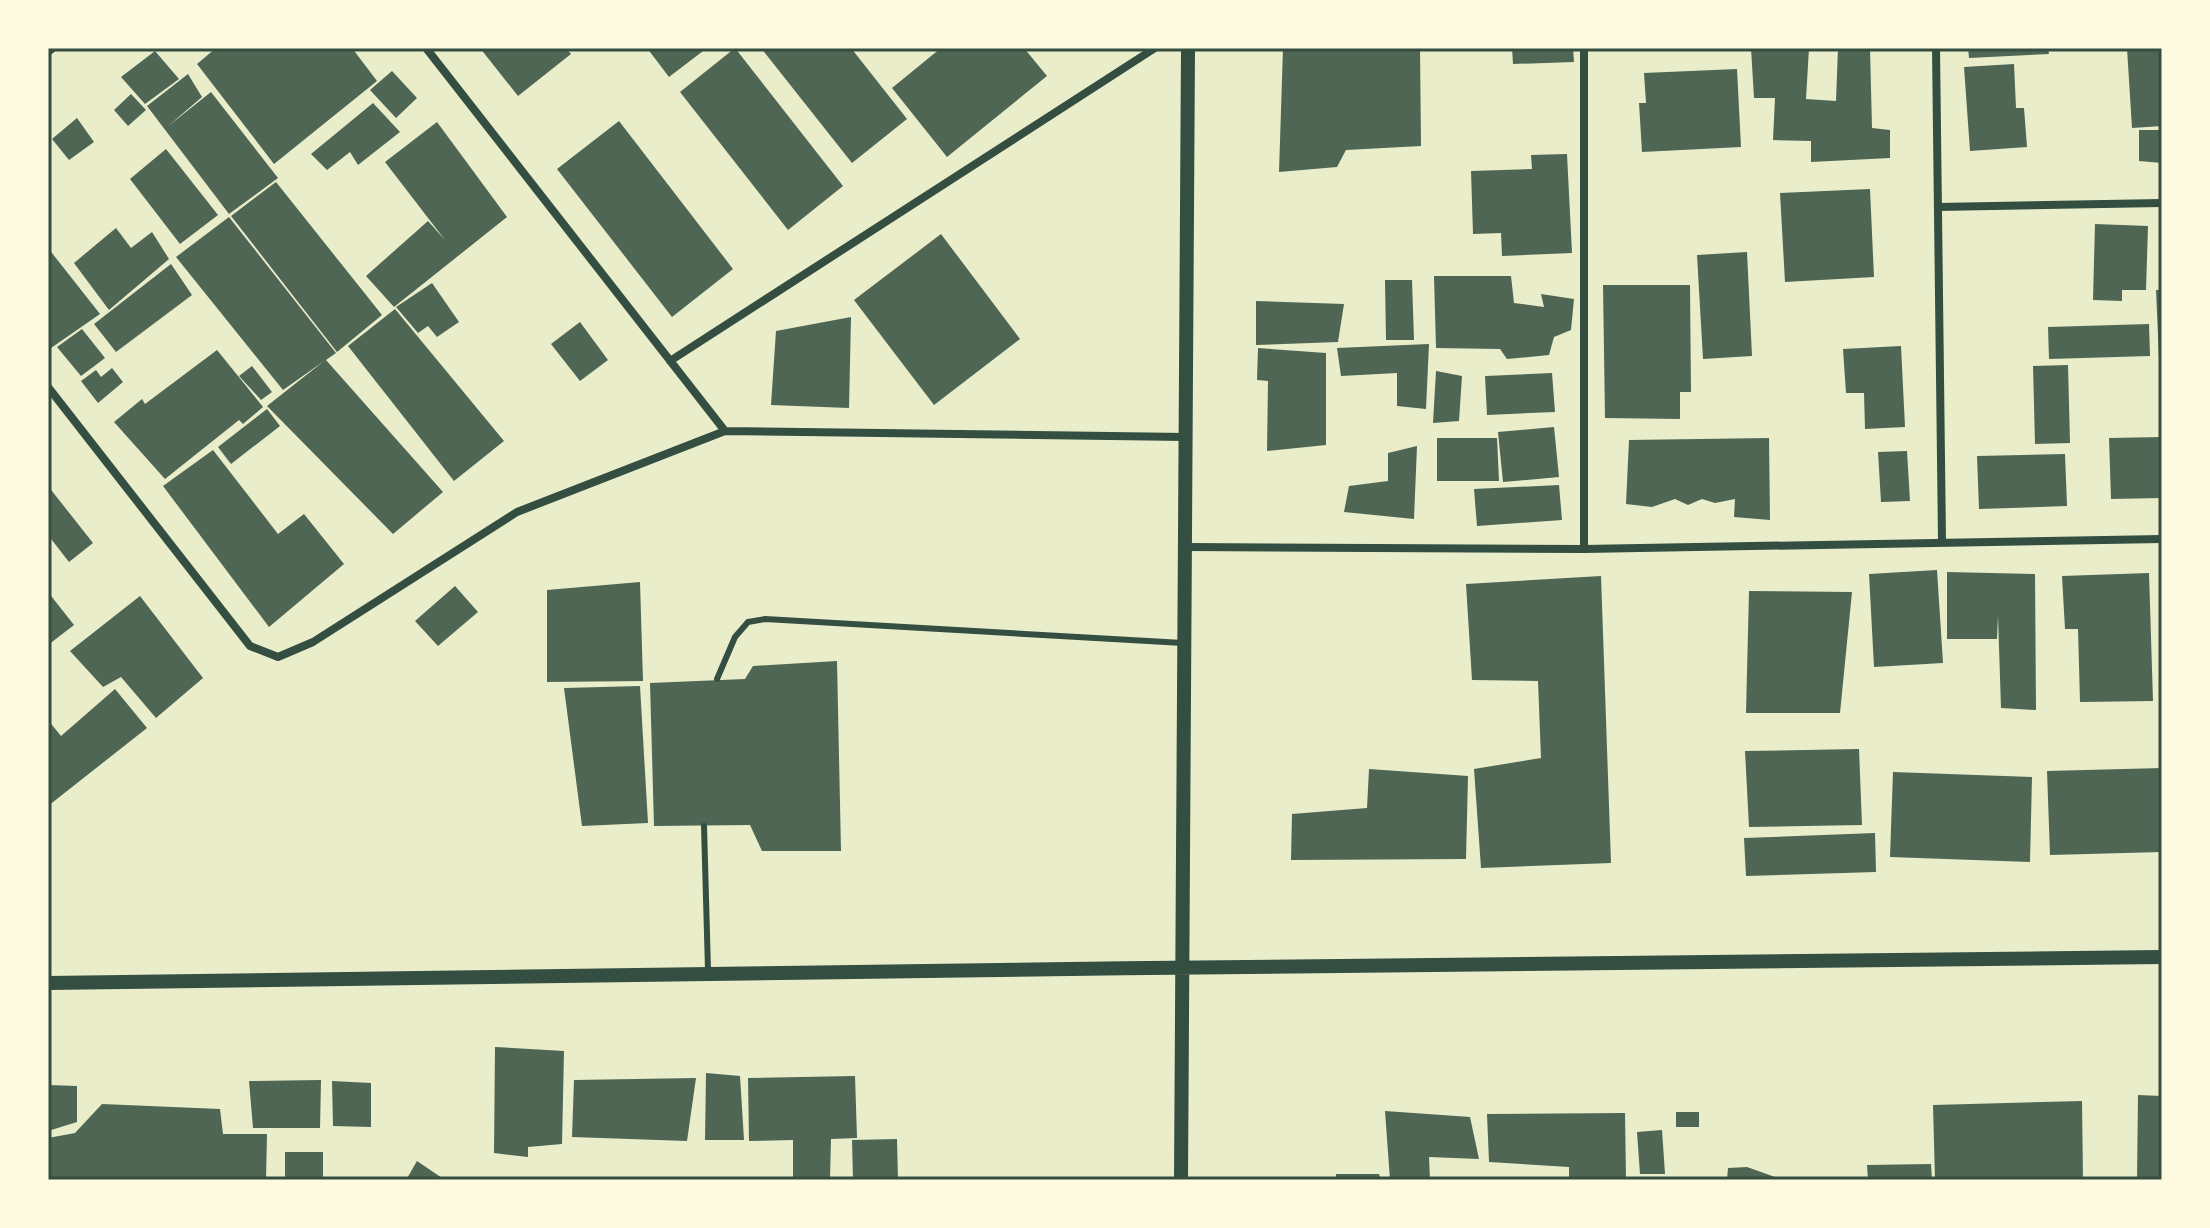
<svg xmlns="http://www.w3.org/2000/svg" width="2210" height="1228" viewBox="0 0 2210 1228" font-family="'Asap Condensed',sans-serif">
<style>
.building{fill:#4f6655}
.lines{fill:none;stroke-linecap:round;stroke-linejoin:round}
.service{stroke:#344e41;stroke-width:6}
.minor{stroke:#344e41;stroke-width:8}
.tertiary{stroke:#344e41;stroke-width:14}
.neatline{fill:none;stroke:#344e41;stroke-width:3}
</style>
<rect width="100%" height="100%" fill="#e9edc9"/>
<path class="building" d="M216 48H352L377 81 274 164 197 64Z
M480 48H566L571 54 518 96Z
M647 48H707L669 77Z
M735 48 843 186 788 230 680 92Z
M761 48H851L907 119 852 163Z
M941 48H1024L1047 76 947 157 892 88Z
M1283 48H1420L1421 146 1346 150 1337 167 1279 172Z
M1512 48H1573L1574 62 1513 64Z
M1751 48H1809L1806 99 1836 101 1838 48H1870L1872 128 1890 130V158L1811 162V141L1773 140 1775 98H1754Z
M1968 48H2048L2049 54 1969 58Z
M2127 48H2162V126L2132 128Z
M155 51 179 79 145 104 121 77Z
M2014 64 2016 108H2024L2027 147 1970 151 1964 67Z
M1737 69 1741 147 1642 152 1639 103H1646L1644 73Z
M392 71 417 98 396 118 370 90Z
M188 74 202 97 167 127 211 92 278 178 229 214 147 106Z
M131 94 146 110 128 126 114 110Z
M373 103 400 132 358 165 350 152 327 170 311 154Z
M77 118 94 142 69 160 52 139Z
M619 121 733 269 672 317 557 169Z
M437 122 507 217 394 307 366 276 428 221 445 240 385 162Z
M2139 130H2162V163L2139 161Z
M166 149 218 215 180 244 130 179Z
M1567 154 1572 253 1502 256 1501 233 1473 234 1471 171 1532 169 1531 155Z
M276 182 382 315 337 352 231 216Z
M1870 189 1874 277 1785 282 1780 193Z
M229 217 336 353 326 360 443 492 393 534 267 406 324 361 283 390 176 257Z
M2095 224 2148 226 2146 290H2122V301L2093 300Z
M116 228 131 248 152 232 169 259 109 310 74 263Z
M941 234 1020 339 934 405 854 300Z
M48 248 100 314 51 348 48 343Z
M1747 252 1752 356 1703 359 1697 255Z
M171 264 192 295 116 352 94 324Z
M1434 276H1511L1514 303 1544 307 1541 294 1574 299 1571 330 1554 337 1549 355 1507 359 1500 349 1436 348Z
M1385 280H1412L1414 340H1386Z
M432 283 459 322 437 337 428 326 418 333 396 307Z
M1603 285H1690L1691 392H1680V419L1605 418Z
M2156 290H2162V358H2159Z
M1256 301 1344 304 1338 342 1256 345Z
M395 309 504 441 454 481 348 346Z
M851 317 849 408 771 405 776 331Z
M580 322 608 360 580 381 551 344Z
M2149 324 2150 356 2049 359 2048 327Z
M82 329 105 358 81 376 57 347Z
M1429 344 1426 409 1397 406V373L1341 376 1337 348Z
M1901 346 1905 427 1865 429 1864 393H1846L1843 349Z
M1258 348 1326 353V445L1267 451 1268 381 1257 380Z
M217 350 263 407 243 424 239 420 165 479 114 422 142 399 145 404Z
M2068 365 2070 443 2035 444 2033 366Z
M252 366 272 392 261 400 239 376Z
M112 368 123 382 98 403 81 381 96 370 101 377Z
M1436 371 1462 376 1459 421 1433 423Z
M1552 373 1555 412 1487 415 1485 376Z
M267 409 280 426 231 464 218 447Z
M1554 427 1559 477 1503 482 1498 432Z
M2162 437V498L2111 499 2109 438Z
M1437 438H1497L1499 481H1437Z
M1769 438 1770 520 1734 517 1735 499 1715 503 1702 499 1688 505 1675 499 1652 507 1626 504 1629 440Z
M1417 446 1414 519 1344 512 1349 486 1388 481V453Z
M213 450 278 534 304 514 344 564 269 627 163 486Z
M1907 451 1910 501 1881 502 1878 452Z
M2065 454 2067 506 1979 509 1977 456Z
M1559 485 1562 520 1477 526 1474 489Z
M48 486 93 543 69 562 48 535Z
M1937 570 1943 663 1874 667 1869 574Z
M1947 572 2035 574 2036 710 2001 708 1998 616 1997 639H1947Z
M2149 573 2153 701 2080 702 2078 629H2065L2062 576Z
M1601 576 1611 863 1481 868 1474 769 1541 758 1538 681 1472 680 1466 584Z
M640 582 643 681 547 682V590Z
M455 586 478 612 438 646 415 621Z
M1749 591 1852 592 1840 713H1746Z
M48 592 74 625 48 645Z
M140 596 203 678 156 718 121 677 103 687 70 651Z
M837 661 841 851H762L750 825 654 826 650 683 745 679 753 666Z
M640 686 648 823 582 826 564 688Z
M115 689 147 728 48 806V720L61 736Z
M1859 749 1862 825 1749 827 1745 751Z
M2162 768V852L2050 855 2047 771Z
M1369 769 1468 776 1466 859 1291 860 1292 814 1367 808Z
M1893 772 2032 777 2030 862 1890 857Z
M1875 833 1876 872 1746 876 1744 838Z
M495 1047 564 1051 562 1144 528 1147V1157L494 1153Z
M706 1073 740 1076 744 1140H705Z
M855 1076 857 1138 831 1139 830 1179 793 1178V1140L749 1141 748 1078Z
M696 1078 687 1141 572 1137 574 1080Z
M321 1080 320 1128H253L249 1081Z
M332 1081 371 1083V1127L333 1126Z
M48 1085 77 1086V1122L48 1131Z
M2138 1095 2162 1096V1180H2137Z
M2082 1101 2083 1180H1935L1933 1105Z
M102 1104 220 1109 223 1134H267L266 1180H48V1138L75 1133Z
M1385 1111 1470 1117 1479 1159 1429 1157 1430 1180H1390Z
M1676 1112H1699V1127H1676Z
M1625 1113 1626 1180H1569V1167L1489 1162 1487 1114Z
M1662 1130 1665 1174H1640L1637 1132Z
M897 1139 898 1180H853L852 1140Z
M285 1152H323V1180H285Z
M417 1161 445 1180H406Z
M1931 1164 1932 1180H1868L1867 1165Z
M1747 1167 1775 1177V1180H1727L1728 1168Z
M1336 1174H1379L1381 1180H1336Z"/>
<g class="lines">
<path class="service" d="M717 679 735 637 748 622 765 619 1183 643
M704 826 708 970"/>
<path class="minor" d="M426 48 725 431
M1936 48 1942 541
M48 52 53 48
M1938 207 2162 203
M670 361 1155 48
M48 387 250 646 278 657 313 642 517 512 725 431 1185 437
M1184 547 1584 549 2162 539
M1584 549V48"/>
<path class="tertiary" d="M48 983C753 969 1457 967 2162 957
M1181 1180 1188 48"/>
</g>
<rect width="2210" height="1228" fill="none" stroke="#fefae0" stroke-width="100"/>
<rect x="50" y="50" width="2110" height="1128" class="neatline"/>
</svg>
